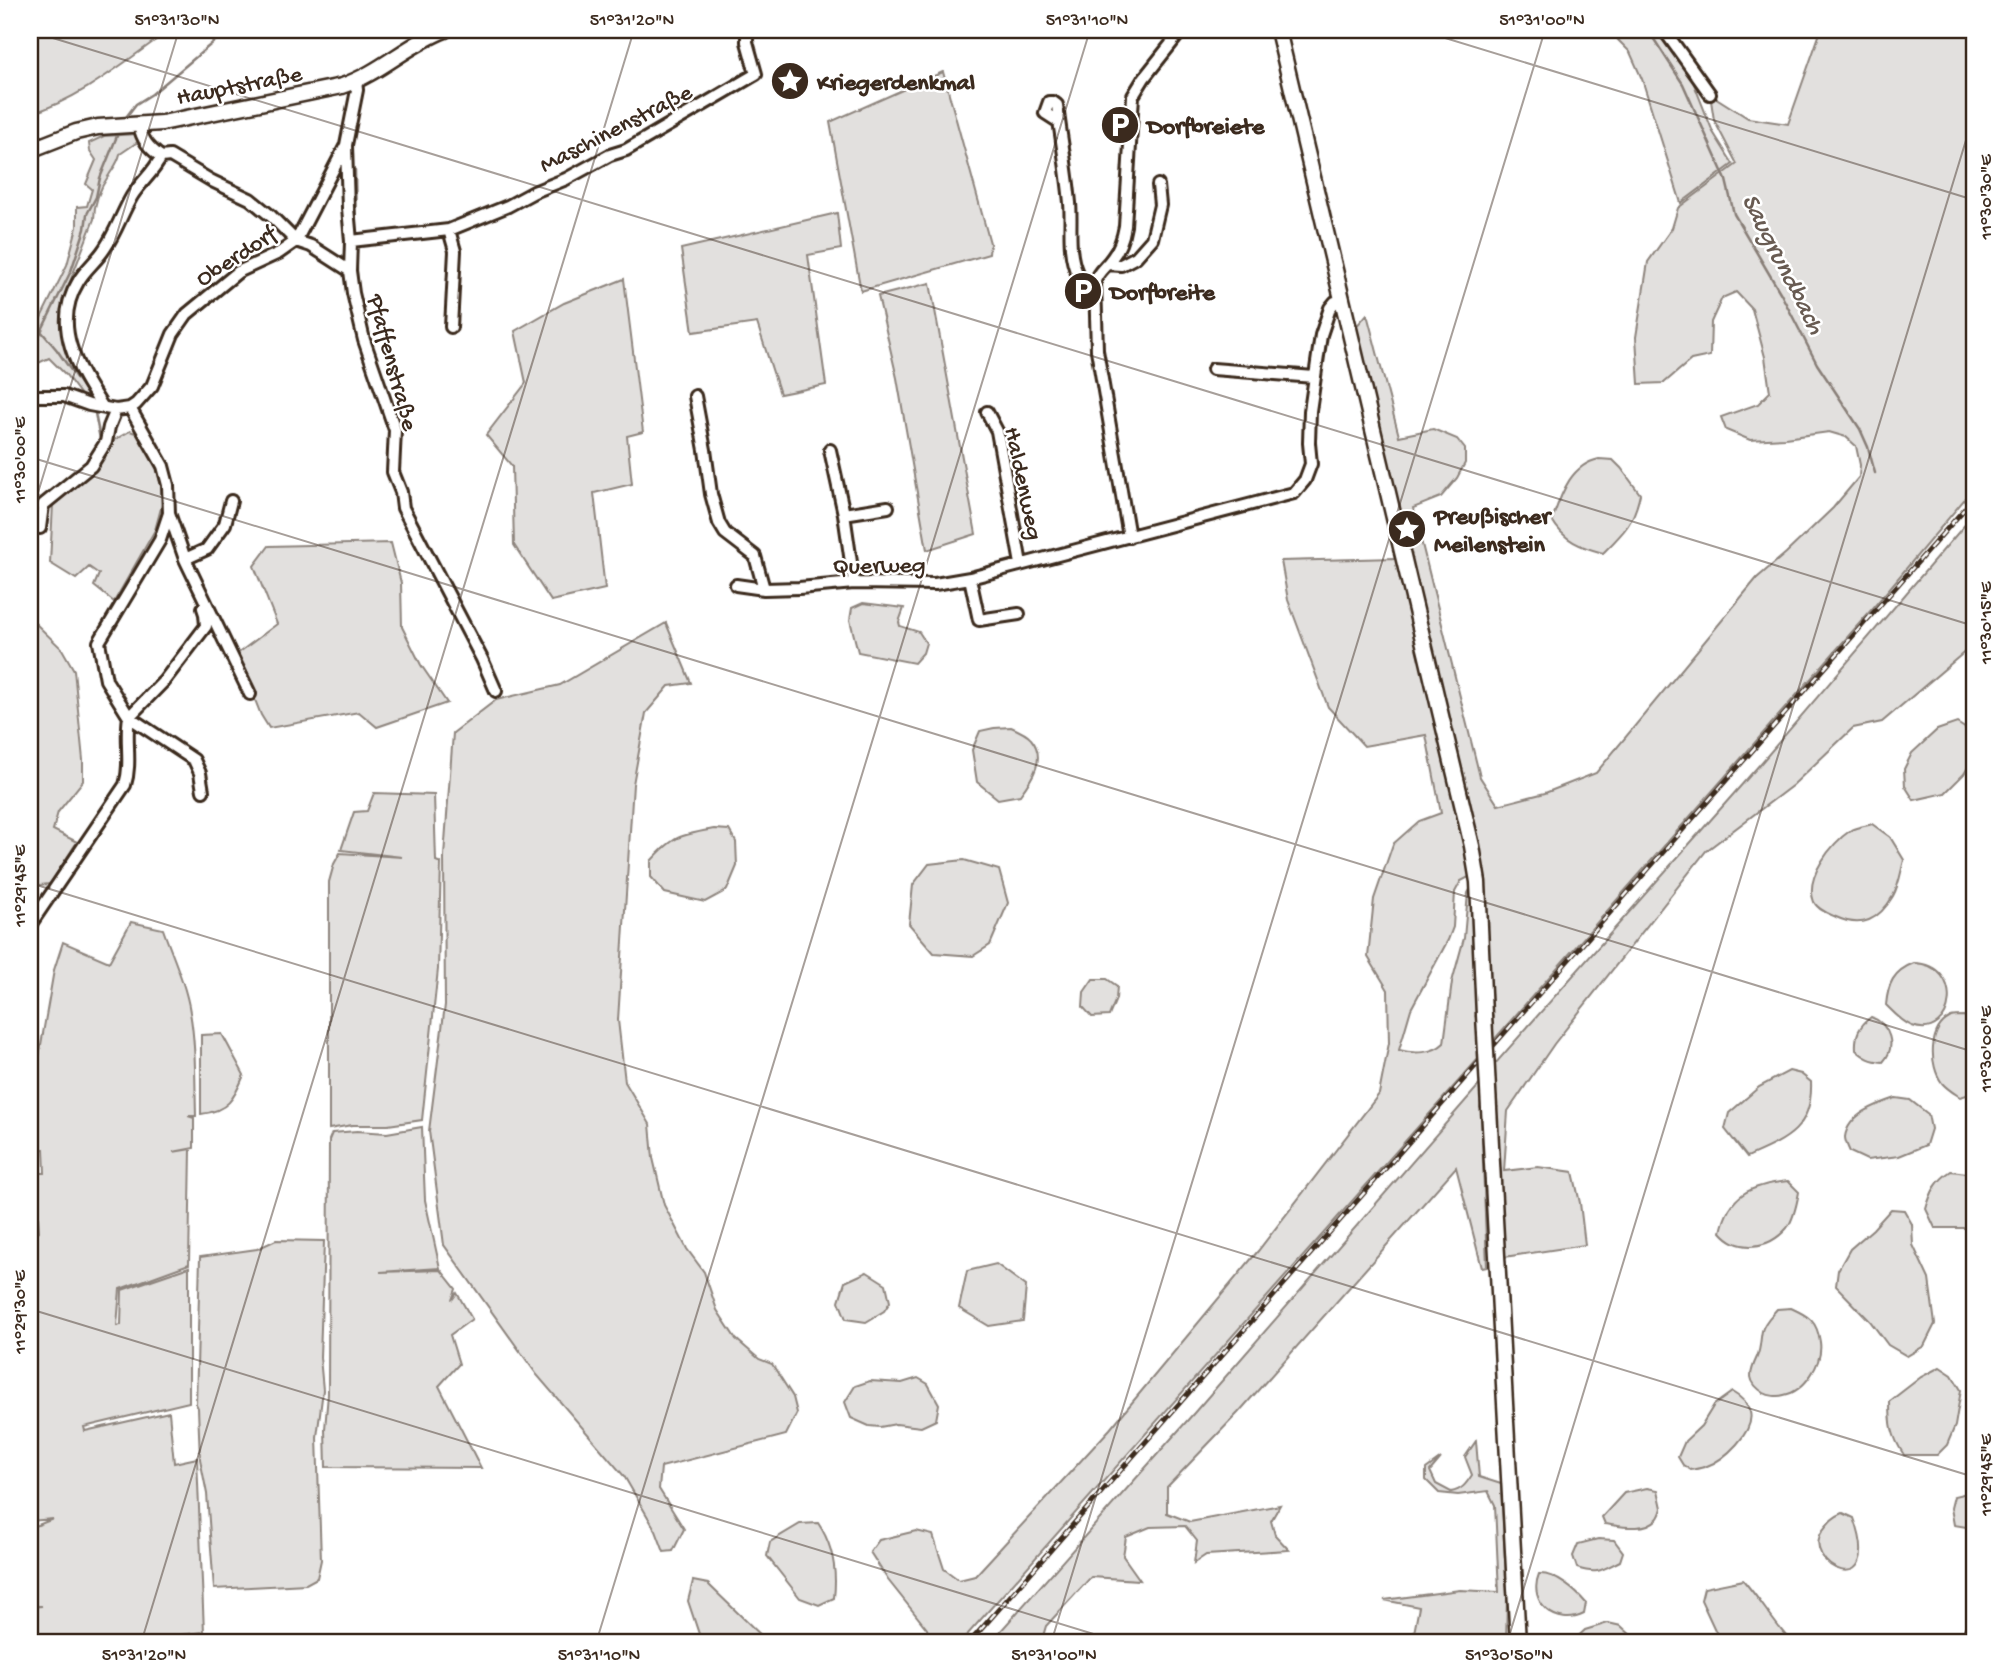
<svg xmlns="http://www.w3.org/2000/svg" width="2004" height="1673" viewBox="0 0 2004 1673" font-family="'Gochi Hand',sans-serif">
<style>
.green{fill:#e2e0de;stroke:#8e857e;stroke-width:2}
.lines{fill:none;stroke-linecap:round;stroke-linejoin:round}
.stream{stroke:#887e77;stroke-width:2.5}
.street-casing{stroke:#3b2a1e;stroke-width:16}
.secondary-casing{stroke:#3b2a1e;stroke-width:19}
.street{stroke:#fff;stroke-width:10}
.secondary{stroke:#fff;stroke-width:14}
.rail-casing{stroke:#3b2a1e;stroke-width:5}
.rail{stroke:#fff;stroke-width:2.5;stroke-dasharray:8;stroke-linecap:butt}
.secondary-bridge-casing{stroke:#3b2a1e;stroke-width:19;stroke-linecap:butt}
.secondary-bridge{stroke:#fff;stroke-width:14}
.ticks{fill:none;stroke:#3b2a1e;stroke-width:2;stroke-opacity:0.45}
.labels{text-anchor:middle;stroke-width:5;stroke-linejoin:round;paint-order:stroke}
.poi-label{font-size:24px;font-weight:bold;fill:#3b2a1e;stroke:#fff;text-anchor:start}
.street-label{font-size:24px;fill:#3b2a1e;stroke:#fff}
.water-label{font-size:26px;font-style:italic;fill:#685b52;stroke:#fff}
.neatline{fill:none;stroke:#3b2a1e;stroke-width:2.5}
.ticks-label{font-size:18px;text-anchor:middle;fill:#3b2a1e}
</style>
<rect width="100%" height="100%" fill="#fff"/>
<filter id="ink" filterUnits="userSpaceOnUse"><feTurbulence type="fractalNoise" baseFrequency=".0143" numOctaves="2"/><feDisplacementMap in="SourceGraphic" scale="14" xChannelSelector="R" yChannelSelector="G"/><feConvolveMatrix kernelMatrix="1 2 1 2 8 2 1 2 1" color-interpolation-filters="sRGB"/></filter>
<g filter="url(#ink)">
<path class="green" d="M30 30H170C125 61 83 98 30 114Z
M1631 30H1657L1690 74 1713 132 1733 164 1681 203 1642 79 1630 52 1618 40Z
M1821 30H1974V488L1873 608 1493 1041 1483 869 1354 329 1367 314 1399 436 1433 429 1457 439 1465 449V463L1457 478 1441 497 1413 508 1480 777 1498 805 1545 793 1596 773 1757 578 1786 553 1833 508 1859 477 1860 465 1856 446 1846 437 1829 432 1785 438 1750 440 1726 430 1721 417 1758 404 1770 392 1765 357 1752 309 1736 292 1722 298 1711 322 1710 356 1691 360 1664 383 1639 384 1636 337 1648 262 1672 228 1678 208 1737 164 1714 120 1710 94 1748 118 1788 124Z
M943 72 990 243 989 254 861 291 830 122Z
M137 134 139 141 120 154C118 163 114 167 109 175 100 188 94 204 94 219L63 300 60 316 63 336 74 365 95 401 84 399 66 375 49 358 36 364 30 372V340L67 265 77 227V207L87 206 92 189 86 184 96 160 90 151 89 143 104 136Z
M837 213 841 249 808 255 826 385 780 394 757 323 693 332 681 249Z
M624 279 643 432 627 436 632 484 594 493 605 589 551 601 514 545 512 466 486 435 526 383 515 331 564 303Z
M930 283 976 534 927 550 897 378 878 296Z
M130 431 138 434 155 463 164 497 155 530 114 602 94 586 99 574 89 567 76 579 50 563 53 504 97 465 116 439Z
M1599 459 1613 460 1621 468 1640 494C1634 523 1624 532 1603 553 1581 547 1564 541 1552 520 1561 495 1570 465 1599 459Z
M1974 514V644L1882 722 1853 728 1793 785 1706 851 1554 1044 1508 1111 1504 1171 1538 1167 1573 1172 1580 1203 1585 1245 1504 1257 1494 1065 1761 763Z
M391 543 401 583 402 627 421 665 447 703 377 727 359 712 269 728 261 715 237 654 277 624 254 566 269 546Z
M1396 558 1453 788 1471 876 1461 881 1455 892 1453 927 1448 940 1411 1009 1399 1050C1413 1054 1433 1054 1444 1043L1452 982 1464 938 1468 893 1472 886 1475 935 1479 1058 960 1643H931L927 1629 888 1580 870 1552 879 1540 916 1531 933 1535 944 1569 959 1580 975 1576 1110 1429 1258 1251 1379 1094 1389 1043 1388 990 1368 957 1374 899 1393 844 1419 821 1441 813 1426 735 1364 746 1328 707 1288 600 1281 561Z
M863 603 904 608 899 622 900 626 919 632 926 643 923 653 914 663 858 652 850 620 852 608Z
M33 621 62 649 74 670 83 760V781L58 812 53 830 77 842 50 884 30 886V629Z
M666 623 691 683 669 686 646 713 633 784 618 1020 625 1082 650 1124 653 1158 664 1205 687 1249 704 1272 717 1310 736 1339 759 1359 772 1364 793 1397 797 1413 786 1435 661 1467 659 1489 684 1529 673 1551 664 1552 656 1531 624 1476 537 1375 444 1245 429 1131 445 1005 444 856 453 733 496 700 560 685Z
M1957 723 1974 734V757L1964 774 1945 793 1914 800 1905 786 1904 769 1912 753 1937 730Z
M1011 727C1018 730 1027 734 1031 739 1047 758 1032 779 1020 795L998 799 977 782 972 750 980 731 994 728Z
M374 793 434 795 436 861 441 863 438 969 422 1120 388 1125H352L329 1129V882L334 864 340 853 402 857 341 850 354 812 367 811Z
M1872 824 1890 837 1904 860C1901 871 1899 886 1893 896 1879 920 1862 929 1836 917 1829 914 1818 910 1814 902 1804 877 1832 843 1851 830 1857 827 1866 826 1872 824Z
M714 829 729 830 736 842 737 866 727 890 705 902 665 893 651 877V861C675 835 680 835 714 829Z
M964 860 999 870 1008 903 990 945 973 956 934 953 909 924 913 885 929 864Z
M131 922 163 929C172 955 186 985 190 1012 196 1046 195 1081 196 1116H188L194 1118V1148L173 1152 191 1149 189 1264 120 1289 117 1326 121 1325 122 1290 189 1267V1402L84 1427 85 1431 169 1412 174 1463 197 1458 204 1632 117 1643H30V1607L42 1606H30V1526L38 1525 53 1519 30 1521V1235L39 1231 37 1202 30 1200V1151H40L41 1173H45L44 1149H30V1081L37 1068 54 970 63 942 109 962Z
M1914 963C1966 964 1955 1042 1912 1026 1902 1022 1894 1013 1886 1005 1888 984 1893 971 1914 963Z
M1093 979H1107L1117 986 1116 999 1109 1016 1092 1017 1083 1007 1084 992Z
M1963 1016 1974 1019V1093L1960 1097C1954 1093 1947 1089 1942 1083 1929 1066 1928 1028 1951 1017 1955 1016 1959 1016 1963 1016Z
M1871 1017C1890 1024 1897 1047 1883 1062 1871 1061 1865 1058 1856 1050 1855 1035 1859 1026 1871 1017Z
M222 1034 244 1075C234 1099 228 1111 201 1114V1035Z
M1789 1071 1801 1074 1811 1082C1813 1130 1785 1140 1747 1157L1725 1129 1729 1113 1759 1087Z
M1480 1084 1487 1267 1482 1268 1456 1167 1238 1413 1167 1487V1513L1190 1522 1280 1505 1271 1521 1275 1535 1289 1550 1206 1555 1194 1563 1197 1541 1185 1526 1150 1527 1126 1537 1123 1556 1140 1580 1091 1577 1046 1626 1041 1643H990L1194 1413Z
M1896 1098 1910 1100 1928 1114 1931 1129 1926 1145 1899 1156 1867 1160 1850 1152C1848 1147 1845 1142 1845 1137 1848 1114 1878 1104 1896 1098Z
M422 1127 425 1200 440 1268 380 1272 441 1270 456 1289 452 1300 457 1293 472 1319 450 1335 459 1364 439 1386 481 1468 326 1467 325 1429 328 1394 329 1140 332 1133 357 1131 387 1133Z
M1951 1171 1974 1174V1218L1969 1228H1935L1926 1209C1931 1192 1936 1181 1951 1171Z
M1788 1181 1799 1192C1797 1203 1794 1219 1787 1228 1769 1249 1739 1253 1721 1232 1729 1194 1751 1185 1788 1181Z
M1891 1209 1904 1210 1912 1224 1913 1245 1929 1279 1935 1324 1924 1346 1907 1356 1888 1345 1870 1321 1836 1286 1838 1270 1850 1249 1873 1229Z
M276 1240 324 1241 320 1357 323 1390 317 1437 321 1560 317 1578 306 1584 214 1589 207 1494 200 1459 198 1408 196 1404 200 1257 257 1249Z
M996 1264 1026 1286 1023 1321 989 1326 959 1308 967 1271Z
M867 1272 886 1284 890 1302 884 1311 866 1322 846 1319 839 1301 845 1282Z
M1791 1308C1809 1316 1817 1321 1820 1342 1823 1363 1805 1391 1784 1395 1778 1397 1769 1396 1764 1393 1747 1382 1749 1374 1757 1357 1761 1348 1760 1340 1762 1331 1764 1322 1771 1316 1777 1309Z
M1940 1367 1952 1375 1961 1390 1955 1426 1947 1445 1937 1455H1904C1891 1435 1890 1424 1890 1401L1921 1377Z
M918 1378 928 1384 939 1404 936 1420 921 1427 896 1424 880 1427 869 1426 851 1418 845 1402 855 1386 870 1381 902 1383Z
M1732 1392C1739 1396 1748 1403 1750 1412 1755 1432 1724 1460 1707 1466 1702 1468 1696 1469 1691 1470L1683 1465 1678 1457 1685 1441 1701 1426 1714 1405Z
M1476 1441 1479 1477 1501 1484 1507 1597 1506 1643H1398L1413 1638 1419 1607 1384 1600 1460 1590 1499 1592 1495 1505 1488 1491 1458 1495 1439 1493 1426 1480V1469L1441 1458 1430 1471 1436 1484 1451 1492C1462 1490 1466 1484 1472 1475L1465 1457Z
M1647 1488 1658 1490 1662 1508C1661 1512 1660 1516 1657 1519 1645 1532 1620 1526 1605 1524L1602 1517 1624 1493Z
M1967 1493 1974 1496V1526L1972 1528 1954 1525 1951 1508 1954 1496Z
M1843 1513 1854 1518C1886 1606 1798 1565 1823 1530 1830 1521 1833 1517 1843 1513Z
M818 1523C833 1545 837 1572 834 1598L819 1605 800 1598 767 1556 770 1542 800 1524Z
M1598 1539 1614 1540 1623 1552 1620 1561C1602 1570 1598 1575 1577 1568L1573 1556 1578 1544Z
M1539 1574C1555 1573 1576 1591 1586 1603L1584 1614C1557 1628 1527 1603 1539 1574Z
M1743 1580C1761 1601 1774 1623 1792 1643H1721L1701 1600 1704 1588Z
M693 1581 708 1584 769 1643H702L688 1601Z
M1608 1623 1621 1626 1632 1636 1630 1643H1571L1585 1630Z"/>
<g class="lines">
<path class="stream" d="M1648 30 1683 84 1726 180 1734 214 1781 294 1817 364 1860 429 1868 447 1875 473
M123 121 136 104 152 94 228 30
M355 170 356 232
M356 249 358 295
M41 331 57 350 92 401
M30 354 71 271 85 229 87 214 96 197 100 178 119 131
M94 408 100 439 98 446
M57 487 90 460
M30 509 41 501"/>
<g class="street-casing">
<path id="street" d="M1664 30 1710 94
M1059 122 1045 113 1049 102H1053L1057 105C1061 138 1067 170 1070 203 1072 225 1067 251 1077 273 1081 281 1087 282 1095 281
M139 125C142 140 148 147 161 157L170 156 212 181 250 199 271 216 296 241 311 246 350 271
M346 145 348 208 351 241 350 271 353 293 364 340 395 430 393 472 401 492 403 508 482 659 496 691
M449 230 455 251 451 327
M351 241 449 230 508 206 534 192 566 179 610 155 626 150 756 74 747 42V30
M1107 264 1121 265 1136 257 1152 239 1160 205 1158 185
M1213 369 1314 377
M30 396H64L89 405 116 410 130 408 136 404 152 386 173 334 187 314 238 272 279 253 296 241 346 145 357 90 356 81
M695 396 705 450 711 494 719 523 725 533 755 556 764 589
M102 406C78 369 51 326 78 282 85 269 97 261 105 248 116 232 122 213 132 196 141 182 154 172 161 157
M130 408 163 466 168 485 169 513 185 559 250 694
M987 412 997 431 1021 564
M830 450 844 514 854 583
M169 513 160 540 99 642 106 680 129 717 194 760 200 773 203 791
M844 514 888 507
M40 528 43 505 91 466 106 442 109 427 116 410
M1129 537 1097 350 1095 281C1098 271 1106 267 1112 258 1120 248 1123 238 1125 226L1133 96 1144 78 1182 30
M185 559 207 549 225 524 231 501
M970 578 979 620 1019 614
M736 585 764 589 799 588 854 583 935 584 970 578 1294 493 1305 480 1311 464 1309 443 1310 411 1321 335 1330 308 1335 302 1342 300
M129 717 164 681 206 626 205 614 203 608
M30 925 125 785C132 763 125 739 129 717"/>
</g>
<g class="secondary-casing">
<path id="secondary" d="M1278 30 1472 846 1478 882 1484 1015
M30 150 76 132 98 127 162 123 342 86C380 73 408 44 445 30
M1489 1108 1518 1643"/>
</g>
<use href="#street" class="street"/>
<use href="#secondary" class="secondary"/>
<g class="rail-casing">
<path id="rail" d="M969 1643 1974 498"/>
</g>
<use href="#rail" class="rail"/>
<g class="secondary-bridge-casing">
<path id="secondary-bridge" d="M1484 1015 1489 1108"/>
</g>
<use href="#secondary-bridge" class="secondary-bridge"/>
</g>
</g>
<path class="ticks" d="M1419 30 1974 200M30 31 1974 626M30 457 1974 1052M30 519 179 30M30 883 1974 1477M30 1309 1123 1643M141 1643 634 30M596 1643 1090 30M1051 1643 1545 30M1507 1643 1974 114M1962 1643 1974 1603"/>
<defs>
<g id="sight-disc" transform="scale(2.0125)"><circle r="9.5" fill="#3b2a1e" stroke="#fff"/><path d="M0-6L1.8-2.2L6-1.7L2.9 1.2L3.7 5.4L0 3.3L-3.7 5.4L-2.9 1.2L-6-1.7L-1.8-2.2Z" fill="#fff"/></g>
<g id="parking-disc" transform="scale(2.0125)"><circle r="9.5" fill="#3b2a1e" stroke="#fff"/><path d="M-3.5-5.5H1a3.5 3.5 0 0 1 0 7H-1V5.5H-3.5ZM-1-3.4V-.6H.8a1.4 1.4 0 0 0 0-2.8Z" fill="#fff"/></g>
</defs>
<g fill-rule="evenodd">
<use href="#sight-disc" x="790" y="81"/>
<use href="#parking-disc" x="1120" y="125"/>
<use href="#parking-disc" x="1083" y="291"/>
<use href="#sight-disc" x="1407" y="529"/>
</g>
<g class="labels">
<g class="poi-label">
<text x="817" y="89">Kriegerdenkmal</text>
<text x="1147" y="133">Dorfbreiete</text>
<text x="1110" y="299">Dorfbreite</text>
<text x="1434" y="523">Preußischer<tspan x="1434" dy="28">Meilenstein</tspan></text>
</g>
<g class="street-label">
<text transform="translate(239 84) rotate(-11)" y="8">Hauptstraße</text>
<text transform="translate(615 127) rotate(-27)" y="8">Maschinenstraße</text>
<text transform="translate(235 255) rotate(-33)" y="8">Oberdorf</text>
<text transform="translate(394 362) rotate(75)" y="8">Pfaffenstraße</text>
<text transform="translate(1025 483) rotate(78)" y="8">Haldenweg</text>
<text transform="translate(879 564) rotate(-1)" y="8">Querweg</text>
</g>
<g class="water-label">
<text transform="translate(1785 263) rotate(63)" y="9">Saugrundbach</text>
</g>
</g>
<rect width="2004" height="1673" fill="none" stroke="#fff" stroke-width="77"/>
<rect x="38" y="38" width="1928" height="1596" class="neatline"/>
<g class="ticks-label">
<text x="177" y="25">51°31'30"N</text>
<text x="632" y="25">51°31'20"N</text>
<text x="1087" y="25">51°31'10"N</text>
<text x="1542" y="25">51°31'00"N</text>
<text transform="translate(1985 197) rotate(-90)" y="6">11°30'30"E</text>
<text transform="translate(19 460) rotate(-90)" y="6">11°30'00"E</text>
<text transform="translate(1985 623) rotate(-90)" y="6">11°30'15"E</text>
<text transform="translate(19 886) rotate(-90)" y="6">11°29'45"E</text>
<text transform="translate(1985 1049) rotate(-90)" y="6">11°30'00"E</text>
<text transform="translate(19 1312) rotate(-90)" y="6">11°29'30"E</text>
<text transform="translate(1985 1475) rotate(-90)" y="6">11°29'45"E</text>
<text x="144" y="1660">51°31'20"N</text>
<text x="599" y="1660">51°31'10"N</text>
<text x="1054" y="1660">51°31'00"N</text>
<text x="1509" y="1660">51°30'50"N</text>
</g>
</svg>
